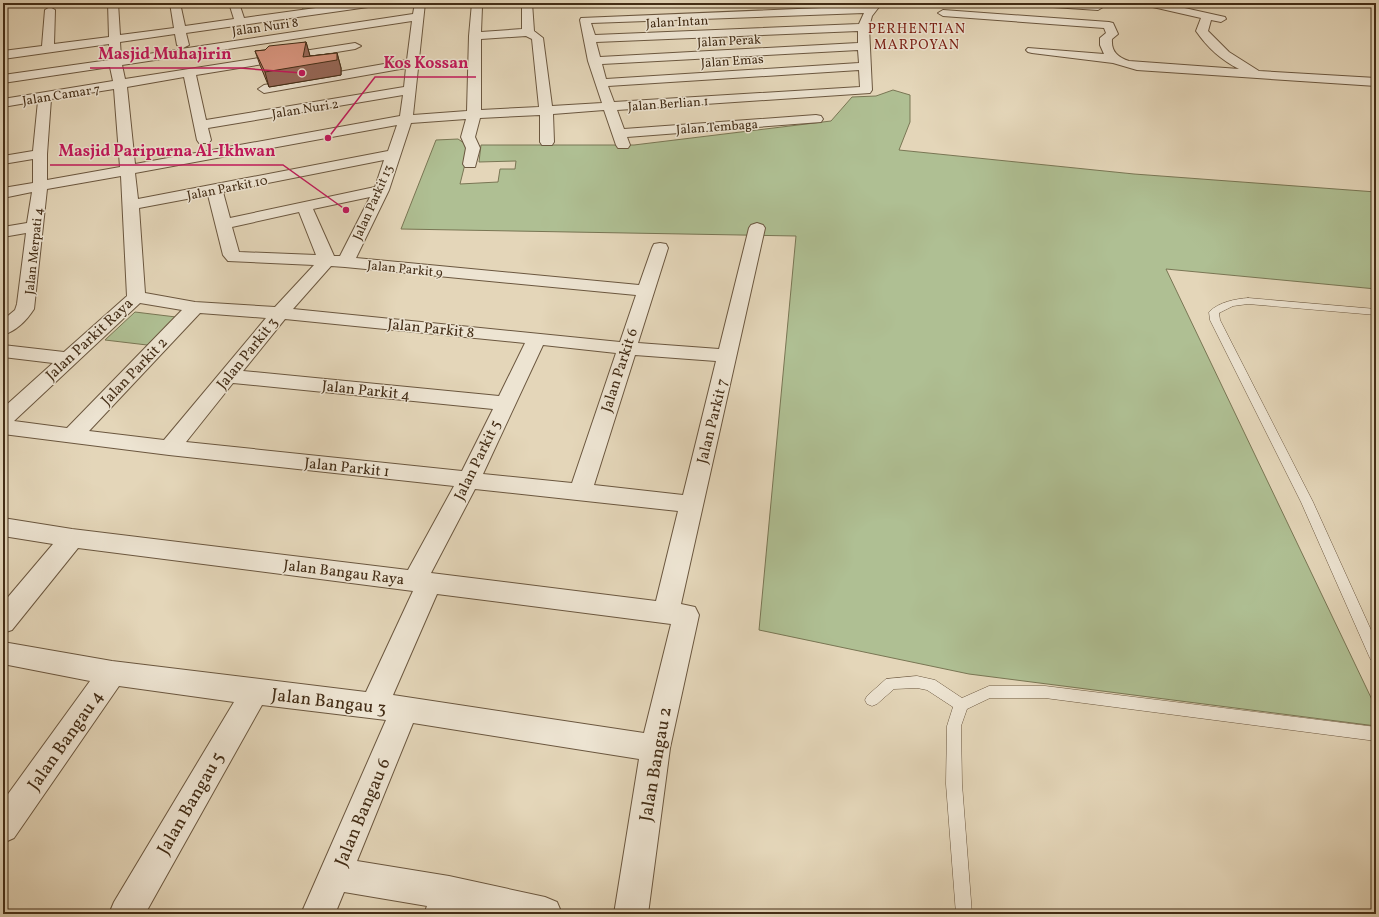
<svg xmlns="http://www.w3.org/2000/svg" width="1379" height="917" viewBox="0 0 1379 917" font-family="Vollkorn,serif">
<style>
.green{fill:#afbf93;stroke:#797654}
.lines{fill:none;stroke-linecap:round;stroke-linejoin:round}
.lane-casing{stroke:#6b573f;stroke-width:1}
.street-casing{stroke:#6b573f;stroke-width:2}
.lane{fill:#ede4d2;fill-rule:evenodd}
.street{fill:#ede4d2;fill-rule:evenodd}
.wall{fill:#ba806d;stroke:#432d16}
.shaded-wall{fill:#976859;stroke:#432d16}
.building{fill:#d8957f;stroke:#432d16}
.labels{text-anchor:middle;stroke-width:3;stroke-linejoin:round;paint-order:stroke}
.far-street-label{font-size:13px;fill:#432d16;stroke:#ede4d2}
.far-quarter-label{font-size:14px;letter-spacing:1px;fill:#7a1f14;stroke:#ede4d2}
.street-label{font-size:15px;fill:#432d16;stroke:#ede4d2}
.near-street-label{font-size:18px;fill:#432d16;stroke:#ede4d2}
.leader{fill:none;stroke:#c2185b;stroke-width:1.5}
.callout-dot{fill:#c2185b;stroke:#ede4d2;stroke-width:1.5}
.callout-label{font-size:16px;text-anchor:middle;font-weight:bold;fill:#c2185b;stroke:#ede4d2;stroke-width:3;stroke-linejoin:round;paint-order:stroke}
</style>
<rect width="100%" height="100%" fill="#e4d6b9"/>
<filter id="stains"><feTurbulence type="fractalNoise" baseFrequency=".005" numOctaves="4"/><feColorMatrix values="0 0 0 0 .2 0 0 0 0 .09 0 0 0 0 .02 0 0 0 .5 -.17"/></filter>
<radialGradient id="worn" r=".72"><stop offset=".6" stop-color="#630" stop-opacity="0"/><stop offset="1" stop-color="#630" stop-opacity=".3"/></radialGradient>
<path class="green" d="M300 3H372L305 13Z
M893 90 910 95V122L899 150 1134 174 1376 192V289L1166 269 1376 708V726L969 674 759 630 796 236 401 229 436 140 458 139 467 145 468 152 460 184 498 182 500 169H515L516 161 479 162 481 145H634L831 121 852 97 876 96Z
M135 312 176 317 147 345 105 340Z"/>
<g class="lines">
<g class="lane-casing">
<path id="lane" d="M1248 298 1376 309V315L1248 304 1233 306 1219 313 1220 320 1313 502 1376 641V662L1371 660 1369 656 1301 502 1210 320 1209 312C1219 302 1235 299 1248 298Z
M917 676 935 680 962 698 989 686H1045L1376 727V741L1045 698H990L967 709 961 726 962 784 972 914H956L946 784 947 726 953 707 927 690 917 688 894 689 877 704 872 706 867 704 865 700 867 696 886 679Z"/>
</g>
<g class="street-casing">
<path id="street" d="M3 3H15L3 10Z
M108 3H118L120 35 174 28 170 3H180L185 26 234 19 229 3H239L244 18 352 3H380L375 6 186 33 189 45 183 48 177 45 175 34 120 42 121 58 413 14 415 3H425L413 115 467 111 469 36 472 3H501L496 6 482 7 481 32 522 29V3H532L534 31 543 38 552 106 602 103 588 61 580 20 581 18 869 6 872 3H882L872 16 869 27 872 90 870 93 617 110 624 129 816 115 821 116 823 119 821 122 627 137 630 145 628 148H618L616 145 604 110 553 114 554 142 552 145H542L540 142V115L480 118 475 137 480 148 475 167H465L463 164 466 148 461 137 466 119 411 123 389 190 356 258 639 285 652 248 654 244 660 243 666 244 668 248 638 343 719 349 749 228 751 225 757 223 763 225 765 228 681 604 695 607 699 615 670 748 648 914H614L639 759 413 723 357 861 449 876 545 897 557 902 562 914H469L459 912 458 914H424L427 906 344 892 335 914H301L386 720 262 705 145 914H109L114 902 234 702 119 686 14 838 3 843V801L90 681 3 664V642L112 661 366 692 413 591 78 548 12 630 3 633V603L53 544 3 536V518L72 529 408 570 454 486 169 455 3 434V408L53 363 3 357V345L64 352 127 296 121 176 47 189 34 309C27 320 16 331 3 335V320L15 310 17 304 26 233 3 237V227L27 223 32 192 3 198V188L33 183V159L3 164V156L33 151 38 101 3 107V99L113 81 110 67 3 83V75L109 60V44L3 59V51L42 46 45 10 50 7 55 10 54 44 109 37ZM864 13 859 24 595 35 591 23ZM412 21 407 60 264 85 258 89 264 93 406 68 404 87 206 120 196 75 355 49 361 46 355 43 125 79 122 65ZM858 31V43L600 57 596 42ZM526 36 532 39 539 107 481 110V39ZM858 50 859 63 606 79 602 64ZM859 70 860 87 614 102 608 86ZM184 77 197 140 199 143H209L211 140 208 128 403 95 400 116 135 164 127 87ZM114 89 120 167 47 180V154L51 99ZM397 125 388 151 138 199 135 173ZM384 160 375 187 230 218 223 192ZM208 195 223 255 228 261 314 265 275 307 195 302 145 293 139 208ZM370 197 340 256H334L313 209ZM299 212 316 255 239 252 232 227ZM331 266 345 267 636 295 620 342 293 309ZM140 303 182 310 67 428 14 421ZM200 313 266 318 164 440 89 431ZM285 319 525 343 499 396 243 371ZM543 345 616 353 572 483 483 474ZM635 355 716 361 683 495 594 485ZM233 383 493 409 462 471 186 442ZM475 489 678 511 656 601 431 573ZM437 594 671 624 644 733 393 695Z
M1033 3C1045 3 1097 0 1103 7L1098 10 1038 6Z
M1143 3H1162L1225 17 1226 19 1221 22 1211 20 1208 31 1229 52 1259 71 1376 78V86L1137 70 1113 63 1032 53 1028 52 1026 50 1028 48 1104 54 1100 45V38L1106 33 1104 28 943 16 938 13 943 10 1109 22 1113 23 1118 34 1112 39C1111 52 1118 57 1129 61L1239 69C1221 60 1207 47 1196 31L1201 18 1144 5Z"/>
</g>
<use href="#lane" class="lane"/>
<use href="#street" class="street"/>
</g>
<path class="wall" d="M306 42 310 56 337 53 341 68V75L269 87 260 65 255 51 265 50Z"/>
<path class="shaded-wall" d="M306 42 310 56 337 53 341 68V75L269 87 265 72Z"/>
<path class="building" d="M306 42 303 57 337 53V60L265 72 255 51 265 50 269 46Z"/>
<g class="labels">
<g class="far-street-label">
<text transform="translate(677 21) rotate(-3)" y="5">Jalan Intan</text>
<text transform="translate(265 26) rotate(-8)" y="5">Jalan Nuri 8</text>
<text transform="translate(729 40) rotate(-3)" y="5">Jalan Perak</text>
<text transform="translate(732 60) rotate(-4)" y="5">Jalan Emas</text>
<text transform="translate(61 94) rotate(-9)" y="5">Jalan Camar 7</text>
<text transform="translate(668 103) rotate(-4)" y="5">Jalan Berlian 1</text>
<text transform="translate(305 108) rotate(-9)" y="5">Jalan Nuri 2</text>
<text transform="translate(717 126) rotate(-4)" y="5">Jalan Tembaga</text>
<text transform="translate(227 187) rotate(-11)" y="5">Jalan Parkit 10</text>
<text transform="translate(372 202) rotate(-66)" y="5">Jalan Parkit 13</text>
<text transform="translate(33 251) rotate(-84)" y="5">Jalan Merpati 4</text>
<text transform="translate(405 268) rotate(6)" y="5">Jalan Parkit 9</text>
</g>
<g class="far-quarter-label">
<text x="917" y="33">PERHENTIAN<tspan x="917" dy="16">MARPOYAN</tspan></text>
</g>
<g class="street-label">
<text transform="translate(431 328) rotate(6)" y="5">Jalan Parkit 8</text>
<text transform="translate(89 339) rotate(-43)" y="5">Jalan Parkit Raya</text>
<text transform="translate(247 353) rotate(-51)" y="5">Jalan Parkit 3</text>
<text transform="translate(619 370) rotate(-72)" y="5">Jalan Parkit 6</text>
<text transform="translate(134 371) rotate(-46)" y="5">Jalan Parkit 2</text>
<text transform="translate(366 390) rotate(6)" y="5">Jalan Parkit 4</text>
<text transform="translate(712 421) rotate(-76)" y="5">Jalan Parkit 7</text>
<text transform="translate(477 460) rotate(-64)" y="5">Jalan Parkit 5</text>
<text transform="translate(347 467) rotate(6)" y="5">Jalan Parkit 1</text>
<text transform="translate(344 572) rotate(7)" y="5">Jalan Bangau Raya</text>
</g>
<g class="near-street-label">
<text transform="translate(329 701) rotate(7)" y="6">Jalan Bangau 3</text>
<text transform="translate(65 740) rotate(-55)" y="6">Jalan Bangau 4</text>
<text transform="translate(655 764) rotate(-80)" y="6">Jalan Bangau 2</text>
<text transform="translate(190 803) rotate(-60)" y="6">Jalan Bangau 5</text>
<text transform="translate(362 812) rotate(-67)" y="6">Jalan Bangau 6</text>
</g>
</g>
<path class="leader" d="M302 73L240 68H90M328 138L375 77H476M346 210L283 165H50"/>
<g class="callout-dot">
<circle cx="302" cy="73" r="4"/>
<circle cx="328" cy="138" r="4"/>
<circle cx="346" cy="210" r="4"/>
</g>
<g class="callout-label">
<text x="165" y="59">Masjid Muhajirin</text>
<text x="426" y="68">Kos Kossan</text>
<text x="167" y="156">Masjid Paripurna Al-Ikhwan</text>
</g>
<rect width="1379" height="917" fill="none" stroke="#e4d6b9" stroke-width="16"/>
<rect x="4" y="4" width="1371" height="909" fill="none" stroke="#432d16" stroke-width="2"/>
<rect x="8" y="8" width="1363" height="901" fill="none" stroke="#432d16"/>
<rect width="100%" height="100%" filter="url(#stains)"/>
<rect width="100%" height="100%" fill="url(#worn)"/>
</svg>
